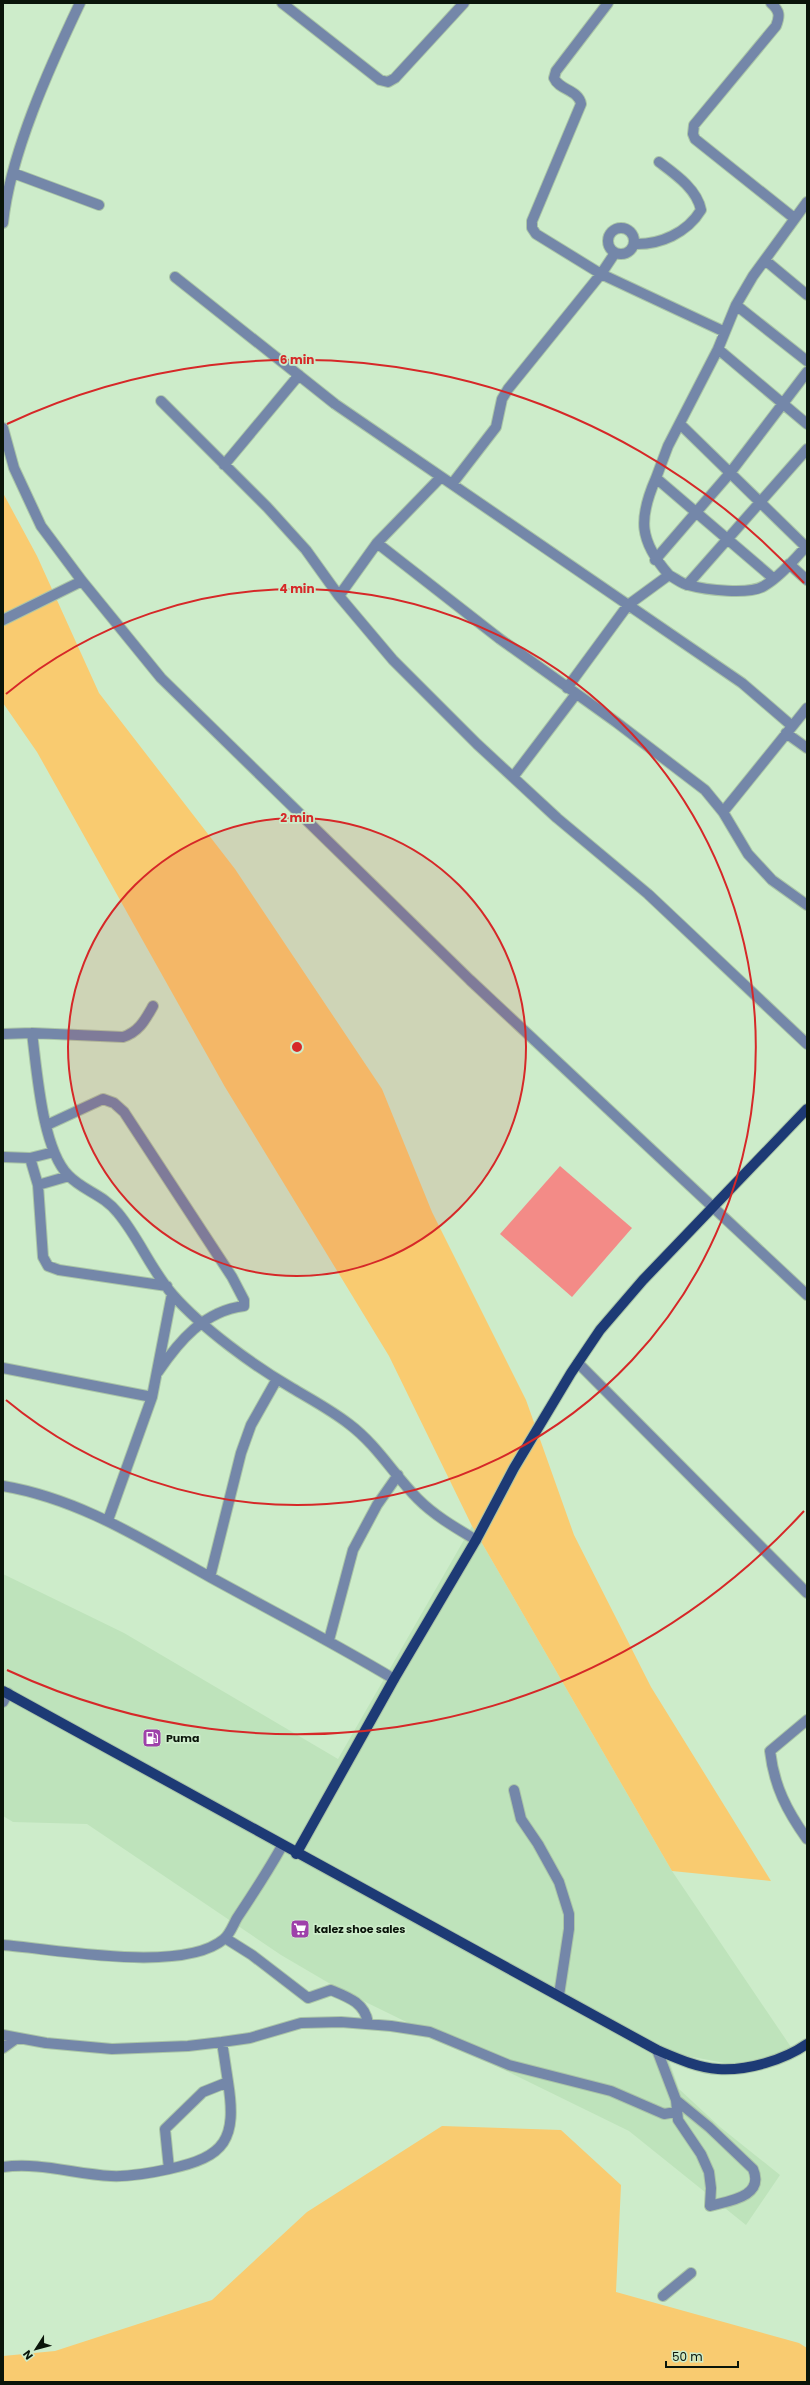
<svg xmlns="http://www.w3.org/2000/svg" width="810" height="2385" viewBox="0 0 810 2385" font-family="Poppins,sans-serif">
<style>
.built{fill:#bee3bb}
.green{fill:#f9cb70}
.water{fill:#f38b87}
.lines{fill:none;stroke-linecap:round;stroke-linejoin:round}
.minor-casing{stroke:#aac5a7;stroke-width:12}
.major-casing{stroke:#aac5a7;stroke-width:12}
.minor{stroke:#7487a9;stroke-width:10}
.major{stroke:#1d3a75;stroke-width:10}
.ring{fill:none;stroke:#d62828;stroke-width:2}
.labels{text-anchor:middle;stroke-width:3.5;stroke-linejoin:round;paint-order:stroke}
.poi-label{font-size:11px;font-weight:bold;fill:#0a150a;stroke:#cdecca;text-anchor:start}
.centre{fill:#d62828;stroke:#cdecca;stroke-width:2}
.ring-label{font-size:12px;text-anchor:middle;font-weight:bold;fill:#d62828;stroke:#cdecca;stroke-width:3.5;stroke-linejoin:round;paint-order:stroke}
</style>
<rect width="100%" height="100%" fill="#cdecca"/>
<path class="built" d="M472 1526 672 1871 795 2053 730 2064 666 2052 679 2089 720 2127 780 2175 746 2225 629 2131 339 1989 281 1955 87 1824 13 1822 3 1816V1574L124 1633 338 1759Z"/>
<path class="green" d="M3 493 37 556 99 693 235 869 382 1089 432 1212 526 1400 574 1535 651 1687 771 1881 672 1871 472 1526 389 1356 225 1087 37 752 3 703Z
M442 2126 561 2130 621 2185 616 2292 799 2343 807 2348V2382H3V2356L55 2351 212 2300 307 2212Z"/>
<path class="water" d="M560 1166 632 1228 572 1297 500 1234Z"/>
<g class="lines">
<g class="minor-casing">
<path id="minor" d="M282 3 380 80 388 82 395 78 464 3
M608 3 556 71 554 78C559 90 579 90 581 104L532 221V228L536 234 601 274 615 253
M771 3C780 11 780 16 776 26L694 125 693 134 695 139 794 218
M13 173 99 205
M3 223C10 154 50 66 80 3
M608 241a13 13 0 1 1 26 0a13 13 0 1 1-26 0Z
M634 244C660 245 687 233 701 210 697 189 675 174 659 162
M765 260 807 295
M175 277 335 404 742 683 792 726
M736 305 807 361
M718 349 807 424
M161 401 267 507 306 550 339 596 393 660 477 744 557 818 648 894 807 1044
M680 424 806 547
M3 428 14 468 41 526 82 581 161 678 470 980 807 1295
M224 465 299 375
M656 478C638 519 639 541 669 575
M452 484 496 427 502 399 508 389 601 274 725 332
M377 543 500 639 616 722 705 790 723 812 748 854 772 880 807 905
M655 560 730 473 807 372
M789 564 807 580
M774 579 656 478 668 446 718 349 736 305 753 276 807 202
M687 585 807 449
M339 596 377 543 441 477
M3 620 82 581
M567 688 628 605 669 575C675 578 682 584 688 585 706 590 749 595 764 586 781 576 794 559 807 546
M786 733 807 748
M513 777 576 694
M723 812 807 708
M32 1033C37 1071 42 1148 68 1175 83 1191 103 1194 118 1213 139 1238 151 1270 173 1295 202 1328 254 1366 292 1388 312 1400 331 1410 349 1424 377 1445 394 1475 418 1499 435 1516 456 1528 476 1540
M3 1034 32 1033 123 1037C139 1032 145 1020 153 1006
M47 1125 103 1099 114 1103 124 1112 232 1277 244 1300V1306C204 1311 179 1341 158 1372
M3 1157 30 1158 54 1152
M30 1158 38 1185 43 1257 48 1266 59 1270 167 1286
M38 1185 69 1176
M578 1363 807 1593
M3 1368 152 1397
M3 1486C80 1499 143 1540 210 1577 272 1611 334 1643 394 1679
M108 1520 152 1397 172 1294
M210 1577 241 1453 251 1425 277 1379
M329 1640 353 1550 377 1505 398 1475
M3 1702 8 1693
M807 1720 770 1751C774 1786 787 1811 807 1839
M514 1790 521 1819 538 1844 559 1882 569 1914V1929L559 1995
M225 1938 252 1955 308 1998 331 1990C348 1997 365 2003 368 2023
M3 1945C56 1949 183 1974 224 1939 230 1934 233 1925 237 1918 253 1894 268 1871 282 1846
M3 2035 46 2043 112 2049 188 2046 222 2042 250 2038 301 2023 341 2022 391 2026 430 2032 509 2065 611 2091 664 2114 676 2112
M3 2048 17 2038
M657 2050 676 2100 709 2127 753 2169C765 2197 728 2201 710 2206L711 2188 709 2172 701 2154 678 2120 676 2100
M3 2167C40 2162 74 2174 111 2176 130 2177 151 2173 169 2169L165 2129 203 2092 228 2082 222 2042
M169 2169C226 2157 237 2139 228 2082
M663 2296 691 2273"/>
</g>
<g class="major-casing">
<path id="major" d="M3 1691 657 2050C676 2058 698 2068 718 2069 747 2071 784 2060 807 2044
M296 1854 394 1679 476 1540 514 1468 571 1373 600 1330 643 1280 807 1109"/>
</g>
<use href="#minor" class="minor"/>
<use href="#major" class="major"/>
</g>
<circle cx="297" cy="1047" r="229" fill="#d62828" fill-opacity=".12"/>
<g class="ring">
<circle cx="297" cy="1047" r="229"/>
<path d="M6 694A458 458 0 1 1 6 1400"/>
<path d="M804 1511A687 687 0 0 1 7 1670M7 424A687 687 0 0 1 804 583"/>
</g>
<defs>
<g id="fuel-square" transform="scale(1)"><rect x="-9" y="-9" width="18" height="18" rx="4" fill="#9e41aa" stroke="#cdecca"/><path d="M-5.5-6h7V0h2V4h1.3V-2.5L3-4.5l.8-.8L6-3V5H2.5V1h-1V6h-7ZM-4.2-4.7v3.2H.2V-4.7Z" fill="#fff"/></g>
<g id="supermarket-square" transform="scale(1)"><rect x="-9" y="-9" width="18" height="18" rx="4" fill="#9e41aa" stroke="#cdecca"/><path d="M-6-5.5h2.5l.6 2H6L4.5 2H-2.5L-4.4-4H-6ZM-1.5 3.2a1.3 1.3 0 1 0 .1 0ZM3 3.2a1.3 1.3 0 1 0 .1 0Z" fill="#fff"/></g>
</defs>
<g fill-rule="evenodd">
<use href="#fuel-square" x="152" y="1738"/>
<use href="#supermarket-square" x="300" y="1929"/>
</g>
<g class="labels">
<g class="poi-label">
<text x="166" y="1742">Puma</text>
<text x="314" y="1933">kalez shoe sales</text>
</g>
</g>
<circle cx="297" cy="1047" r="6" class="centre"/>
<g class="ring-label">
<text x="297" y="364">6 min</text>
<text x="297" y="593">4 min</text>
<text x="297" y="822">2 min</text>
</g>
<rect width="810" height="2385" fill="none" stroke="#0a150a" stroke-width="8"/>
<g transform="translate(36 2349) rotate(234)" stroke="#cdecca" stroke-width="3" paint-order="stroke">
<path d="M0-3L7 15L0 10L-7 15Z" fill="#0a150a"/>
<text y="-6" font-size="11" font-weight="bold" text-anchor="middle" fill="#0a150a">N</text>
</g>
<path d="M666 2361v6h72v-6" fill="none" stroke="#0a150a" stroke-width="2"/>
<text x="672" y="2361" font-size="12" fill="#0a150a" stroke="#cdecca" stroke-width="3" paint-order="stroke">50 m</text>
</svg>
